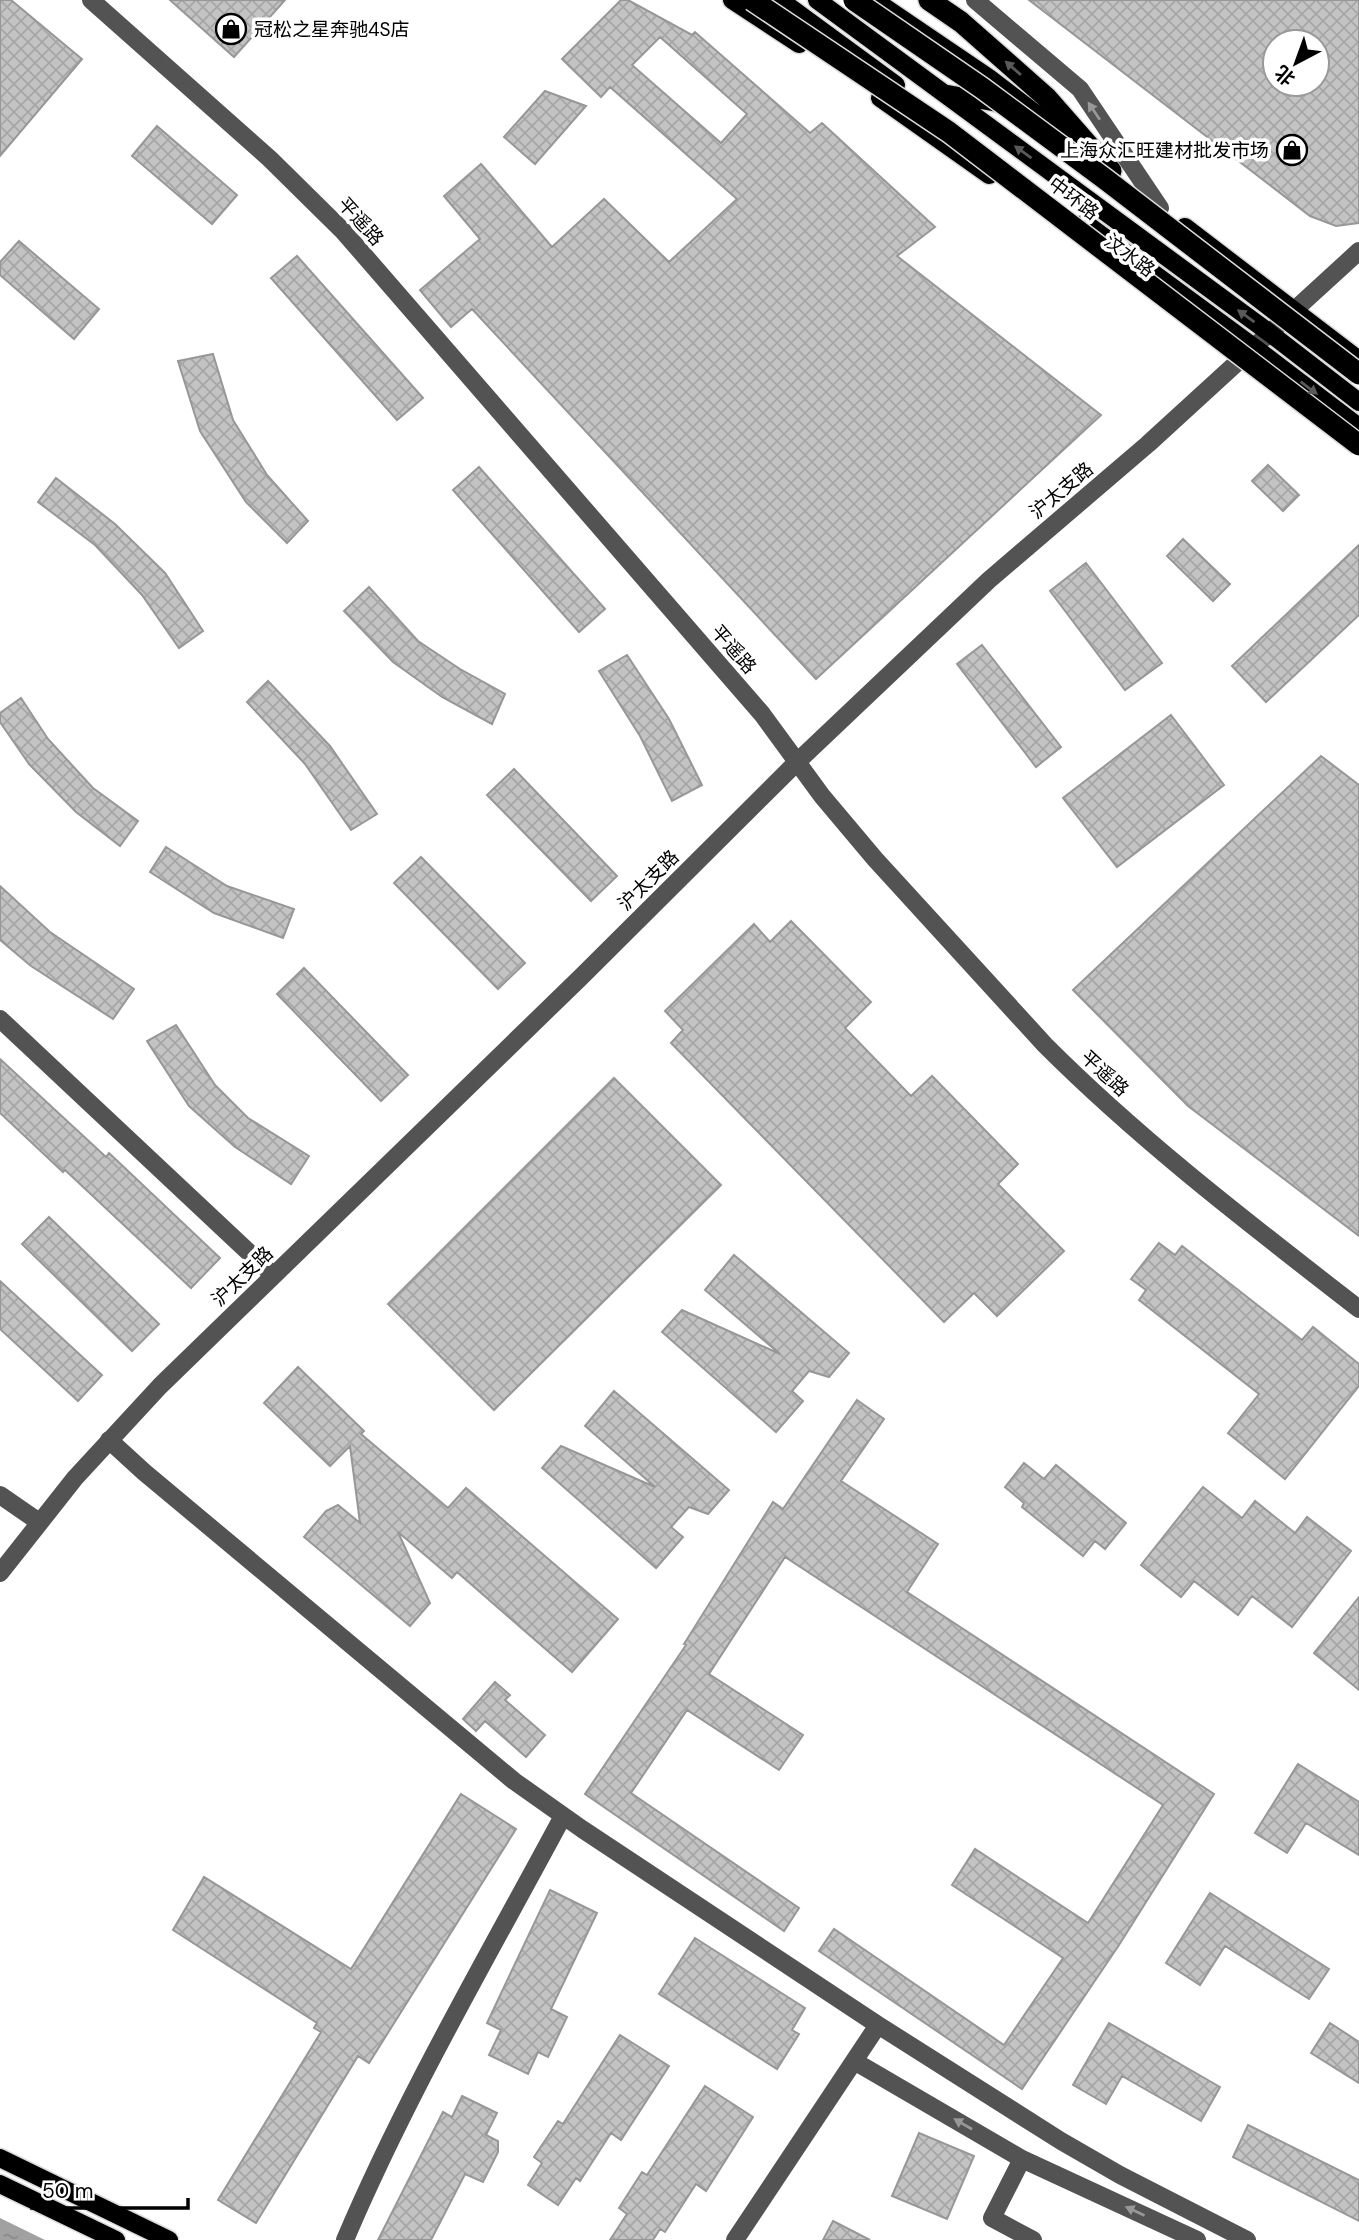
<svg xmlns="http://www.w3.org/2000/svg" width="1359" height="2240" viewBox="0 0 1359 2240" font-family="'DM Sans','Noto Sans SC',sans-serif">
<style>
.water{fill:url(#water-ripples)}
.building{fill:url(#building-cross-hatch);stroke:#979797;stroke-width:2;fill-rule:evenodd}
.lines{fill:none;stroke-linecap:round;stroke-linejoin:round}
.major-casing{stroke:#dbdbdb;stroke-width:21}
.highway-casing{stroke:#dbdbdb;stroke-width:24}
.minor{stroke:#535353;stroke-width:18}
.major{stroke:#000;stroke-width:18}
.highway{stroke:#000;stroke-width:21}
.highway-bridge-casing{stroke:#dbdbdb;stroke-width:24;stroke-linecap:butt}
.highway-bridge{stroke:#000;stroke-width:21}
.oneway{fill:#595959}
.oneway2{fill:#989898}
.labels{text-anchor:middle;stroke-width:7;stroke-linejoin:round;paint-order:stroke}
.poi-label{font-size:19px;fill:#000;stroke:#fff;text-anchor:start}
.street-label{font-size:19px;fill:#000;stroke:#fff}
</style>
<defs>
<pattern id="water-ripples" width="26" height="14" patternUnits="userSpaceOnUse" patternTransform="scale(1.75)"><rect width="26" height="14" fill="#a1a1a1"/><path d="M2 4q2-2 4 0t4 0M15 11q2-2 4 0t4 0" fill="none" stroke="#898989"/></pattern>
<pattern id="building-cross-hatch" width="8" height="8" patternUnits="userSpaceOnUse" patternTransform="scale(1.75)"><rect width="8" height="8" fill="#c3c3c3"/><path d="M0 0l8 8M0 8l8-8" fill="none" stroke="#a6a6a6"/></pattern>
</defs>
<rect width="100%" height="100%" fill="#fff"/>
<path class="water" d="M0 2218 45 2240H0Z"/>
<path class="building" d="M0 0H11L82 59 0 156Z
M170 0H285L234 57Z
M621 0H628L692 35 695 32 810 133 822 123 935 227 897 256 1101 415 816 679 472 309 451 327 420 290 480 239 444 196 481 164 552 247 604 199 669 262 737 199 610 87 601 97 562 59ZM660 37 747 114 721 143 632 65Z
M1029 0H1359V223L1336 226 1310 216ZM1275 42H1317V84H1275Z
M545 91 586 106 535 164 504 137Z
M157 126 237 195 212 224 132 156Z
M19 241 99 309 74 339 0 275V262Z
M297 256 423 398 397 420 271 278Z
M213 354 233 420 267 475 308 521 287 543 246 502 200 431 178 361Z
M1268 465 1299 495 1283 511 1252 481Z
M479 467 605 609 579 632 453 490Z
M56 478 115 524 165 573 203 631 179 648 142 595 95 545 38 502Z
M1183 539 1230 584 1213 601 1167 556Z
M1359 545V615L1266 702 1232 666Z
M1086 563 1162 663 1125 690 1050 591Z
M369 587 418 641 460 669 505 694 492 724 442 697 393 662 344 611Z
M982 645 1061 747 1036 767 957 664Z
M627 655 669 719 702 785 672 801 640 736 599 671Z
M268 681 330 746 377 814 351 830 305 764 247 702Z
M21 698 48 739 93 788 138 821 120 846 76 812 29 764 0 722V713Z
M1171 715 1224 785 1117 867 1063 798Z
M1321 756 1359 785V1236L1188 1106 1073 990Z
M514 769 617 876 591 901 487 795Z
M166 847 227 886 294 909 283 938 214 913 150 872Z
M421 857 525 963 498 989 394 883Z
M0 886 50 932 134 989 113 1019 31 966 0 940Z
M791 921 871 1002 845 1028 911 1096 932 1076 1018 1164 998 1184 1064 1251 997 1316 974 1293 944 1322 671 1043 683 1030 665 1011 754 924 770 942Z
M304 968 408 1075 381 1101 277 994Z
M176 1025 215 1085 248 1118 309 1156 291 1184 235 1147 189 1106 147 1041Z
M0 1059 106 1157 109 1153 220 1258 191 1288 65 1170 63 1172 0 1113Z
M614 1078 721 1185 494 1410 388 1304Z
M49 1217 159 1324 132 1351 22 1244Z
M1159 1243 1175 1255 1182 1246 1302 1340 1313 1327 1359 1364V1386L1285 1479 1228 1433 1259 1394 1139 1300 1146 1290 1131 1279Z
M734 1255 849 1353 829 1377 809 1371 792 1391 803 1401 776 1432 662 1332 682 1310 780 1354 705 1290Z
M0 1281 102 1375 78 1401 0 1329Z
M298 1367 364 1431 361 1434 448 1508 466 1488 618 1619 572 1672 457 1572 452 1578 398 1532 430 1603 410 1626 304 1537 326 1511 338 1505 360 1523 350 1446 330 1466 264 1403Z
M614 1391 729 1490 708 1514 689 1507 671 1527 683 1537 656 1568 542 1468 561 1446 655 1487 585 1426Z
M857 1400 884 1419 841 1481 938 1544 907 1592 1214 1794 1119 1945 1022 2089 819 1951 834 1929 1004 2045 1063 1958 952 1885 975 1849 1088 1923 1163 1805 785 1557 709 1674 803 1735 779 1770 687 1710 631 1793 799 1908 784 1931 585 1794 686 1645 684 1644 773 1502 783 1509Z
M1024 1463 1044 1479 1056 1465 1126 1523 1105 1549 1095 1541 1083 1556 1022 1507 1024 1503 1005 1487Z
M1203 1487 1242 1518 1255 1501 1295 1533 1307 1517 1351 1551 1292 1627 1252 1596 1238 1615 1194 1581 1181 1597 1141 1565Z
M1359 1597V1690L1314 1653Z
M495 1682 510 1695 505 1700 545 1735 526 1757 485 1721 476 1731 463 1719Z
M1298 1764 1359 1802V1855L1306 1823 1287 1853 1255 1833Z
M461 1794 516 1829 369 2063 358 2056 256 2223 218 2200 321 2032 314 2028 317 2023 173 1930 204 1877 351 1969Z
M550 1890 597 1913 551 2009 567 2017 548 2057 538 2052 528 2074 489 2055 501 2030 487 2023Z
M1210 1893 1329 1969 1309 1999 1225 1946 1200 1985 1166 1963Z
M695 1938 805 2008 792 2030 799 2034 777 2069 659 1994Z
M1109 2023 1220 2087 1201 2121 1122 2076 1106 2104 1073 2085Z
M1330 2023 1359 2042V2083L1311 2053Z
M620 2035 669 2066 621 2140 611 2133 580 2181 576 2178 558 2205 528 2185 542 2163 534 2157 558 2121 563 2124Z
M705 2086 753 2117 706 2191 696 2184 665 2232 660 2229 653 2240H610L627 2214 619 2208 642 2172 647 2175Z
M462 2096 497 2113 486 2135 498 2141V2152L483 2182 465 2174 431 2240H378L443 2112 452 2117Z
M1248 2125 1359 2180V2221L1233 2157Z
M919 2133 974 2156 947 2219 892 2196Z
M833 2221 870 2240H823Z"/>
<g class="lines">
<g class="major-casing">
<path id="major" d="M732 0 799 44
M780 0 896 85
M817 0 1271 334 1359 402
M874 0 989 78 1087 153
M948 94 1003 104
M880 98 989 175
M1085 223 1255 348 1359 427
M1185 227 1359 360
M0 2158 169 2240
M0 2184 116 2240"/>
</g>
<g class="highway-casing">
<path id="highway" d="M929 0 961 22 1046 97 1111 171"/>
</g>
<path class="minor" d="M91 0 270 159 343 231 762 714 822 796 875 859 1045 1045C1142 1142 1251 1225 1359 1309
M975 0 1080 89 1160 208
M0 1019 273 1275
M109 1440 144 1472 514 1781 582 1829 878 2025 1061 2141 1120 2175 1247 2240
M0 1495 39 1522
M0 1573 75 1478 160 1386 581 977 797 762 989 580 1148 444 1359 251
M854 2061 1022 2159 1197 2240
M1022 2159 992 2218 1033 2240
M345 2240C407 2094 488 1956 563 1816
M735 2240 878 2025"/>
<use href="#major" class="major"/>
<use href="#highway" class="highway"/>
<g class="highway-bridge-casing">
<path id="highway-bridge" d="M752 0 949 132 1359 445
M854 0 982 88 1105 179 1359 374"/>
</g>
<use href="#highway-bridge" class="highway-bridge"/>
</g>
<defs><path id="oneway-solid" d="M-6-.8H1V-3.2L6.5 0L1 3.2V.8H-6Z" transform="scale(1.75)"/></defs>
<g class="oneway">
<use href="#oneway-solid" transform="translate(1013 68) rotate(-139)"/>
<use href="#oneway-solid" transform="translate(1023 152) rotate(-144)"/>
<use href="#oneway-solid" transform="translate(1246 316) rotate(-144)"/>
<use href="#oneway-solid" transform="translate(1309 388) rotate(37)"/>
</g>
<g class="oneway2">
<use href="#oneway-solid" transform="translate(1094 111) rotate(-124)"/>
<use href="#oneway-solid" transform="translate(963 2124) rotate(-150)"/>
<use href="#oneway-solid" transform="translate(1135 2211) rotate(-155)"/>
</g>
<defs>
<g id="shop-ring" transform="scale(1.575)"><circle r="9.5" fill="#fff" stroke="#000" stroke-width="1.5"/><path d="M-5-2.5h2.3a2.7 3.5 0 0 1 5.4 0H5L5.5 6h-11ZM-1.5-2.5h3a1.5 2.3 0 0 0-3 0Z" fill="#000"/></g>
</defs>
<g fill-rule="evenodd">
<use href="#shop-ring" x="231" y="29"/>
<use href="#shop-ring" x="1292" y="150"/>
</g>
<g class="labels">
<g class="poi-label">
<text x="254" y="36">冠松之星奔驰4S店</text>
<text x="1269" y="157" text-anchor="end">上海众汇旺建材批发市场</text>
</g>
<g class="street-label">
<text transform="translate(1074 198) rotate(37)" y="7">中环路</text>
<text transform="translate(361 221) rotate(48)" y="7">平遥路</text>
<text transform="translate(1130 255) rotate(37)" y="7">汶水路</text>
<text transform="translate(1061 490) rotate(-40)" y="7">沪太支路</text>
<text transform="translate(734 649) rotate(49)" y="7">平遥路</text>
<text transform="translate(648 880) rotate(-45)" y="7">沪太支路</text>
<text transform="translate(1105 1073) rotate(43)" y="7">平遥路</text>
<text transform="translate(242 1276) rotate(-44)" y="7">沪太支路</text>
</g>
</g>
<g transform="translate(1296 63) rotate(221)"><circle r="33" fill="#ffffff" stroke="#999999" stroke-width="2"/>
<path d="M0-5L12 26L0 18L-12 26Z" fill="#000000"/>
<text y="-10" font-size="19" font-weight="bold" text-anchor="middle" fill="#000000">北</text>
</g>
<path d="M32 2198v10h156v-10" fill="none" stroke="#000000" stroke-width="3.5"/>
<text x="42" y="2198" font-size="21" fill="#000000" stroke="#ffffff" stroke-width="5" paint-order="stroke">50 m</text>
</svg>
